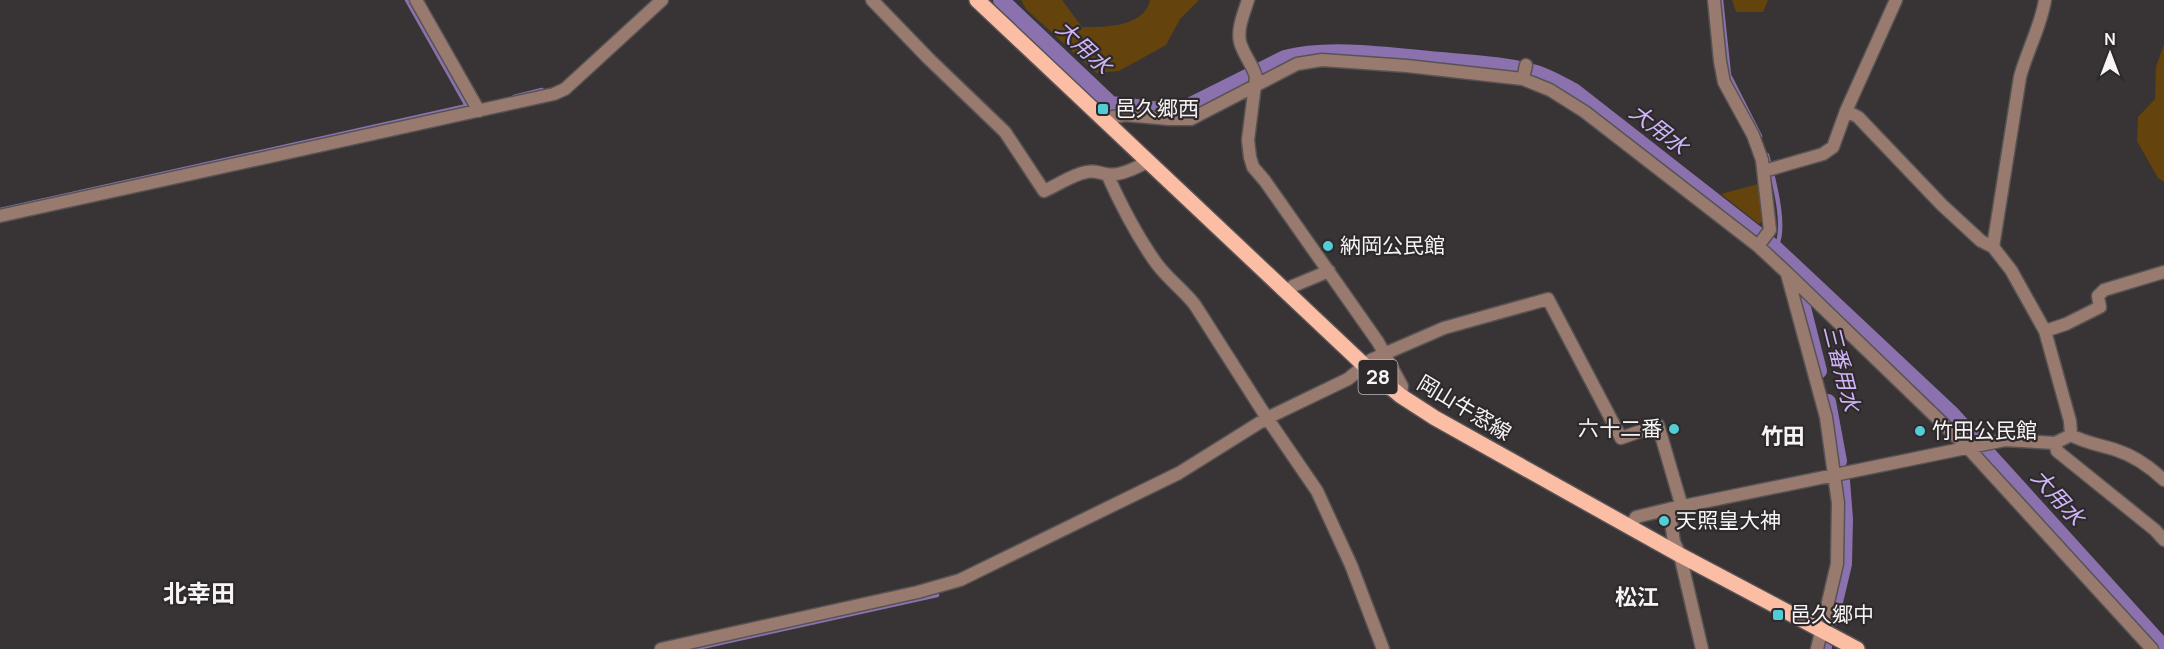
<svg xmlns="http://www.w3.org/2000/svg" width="2164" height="649" viewBox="0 0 2164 649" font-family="Manrope,'Noto Sans JP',sans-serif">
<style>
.green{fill:#64430d}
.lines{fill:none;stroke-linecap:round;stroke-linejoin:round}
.stream{stroke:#8b72af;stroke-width:4.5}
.canal{stroke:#8b72af;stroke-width:16}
.street-casing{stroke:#575354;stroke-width:15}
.primary-casing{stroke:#575354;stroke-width:18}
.street{stroke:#997a6e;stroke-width:12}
.primary{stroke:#fcbda5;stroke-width:15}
.poi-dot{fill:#52ccd6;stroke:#2e2a2b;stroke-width:2}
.labels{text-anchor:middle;stroke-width:4.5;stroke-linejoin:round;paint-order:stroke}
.shield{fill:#2e2a2b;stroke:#bbb7b8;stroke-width:1.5}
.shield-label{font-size:20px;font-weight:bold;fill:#f7f4f5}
.poi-label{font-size:21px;fill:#f7f4f5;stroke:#2e2a2b;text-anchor:start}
.street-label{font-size:21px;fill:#f7f4f5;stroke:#2e2a2b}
.water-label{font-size:22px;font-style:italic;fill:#cfb4f9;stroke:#2e2a2b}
.neighbourhood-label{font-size:22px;font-weight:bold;fill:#f7f4f5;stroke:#2e2a2b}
.quarter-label{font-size:24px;font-weight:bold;fill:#f7f4f5;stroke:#2e2a2b}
</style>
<rect width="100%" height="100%" fill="#383435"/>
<path class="green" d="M1021 0H1062L1082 27C1104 27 1144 28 1150 0H1199L1180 19 1166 45 1119 71 1096 73 1026 9Z
M1732 0H1768L1763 12H1736Z
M2164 44V182L2158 178 2137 141 2138 117 2155 99 2156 67Z
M1758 184 1764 220 1759 224 1721 194Z"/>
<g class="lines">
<path class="stream" d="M1721 0 1729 75 1760 136
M514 97 542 90
M1767 155C1773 176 1788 231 1775 248
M0 210 467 106 407 0
M693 649 937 595"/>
<path class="canal" d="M1001 0 1111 104 1177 112 1285 58C1328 46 1395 56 1441 60 1473 63 1505 64 1536 73 1549 77 1562 85 1574 91L1775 248 1952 414 2164 648
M1798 288 1819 371
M1828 402 1839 461
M1831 619 1844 564 1845 519 1842 481
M1823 649 1824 647"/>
<g class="street-casing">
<path id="street" d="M416 0 479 111
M872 0 929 59 1005 132 1044 191C1058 185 1073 174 1087 172 1094 170 1099 173 1106 174 1118 177 1136 168 1147 162
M1248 0C1244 13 1237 28 1240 42 1243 54 1253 65 1256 77L1248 140 1250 157 1253 167 1265 181 1378 342 1402 386 1401 396
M1714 0 1720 61 1724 82 1753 135 1762 160 1770 230 1758 246
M1523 79 1526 65
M1846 111 1858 117 1942 205 1981 241 1993 247
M1102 119 1125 115 1169 119H1191L1297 64 1322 60 1407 66 1523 79 1550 90 1585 112 1758 246 1787 273 1968 448 2152 649
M1764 171 1823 154 1833 147 1846 111 1896 0
M1107 174C1120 203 1136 234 1154 260 1165 277 1183 289 1195 305L1267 418 1317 491 1351 565 1383 649
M0 216 554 94 565 89 662 0
M1787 274 1826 417 1838 503 1837 564 1817 649
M1288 293 1293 286 1329 271
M2045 331 2066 324 2100 307 2098 296 2104 290 2164 272
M2071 435C2085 443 2101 445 2116 450 2135 456 2150 467 2164 480
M2055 443 2057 451 2155 530 2164 540
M1669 509 1674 542 1680 555 1702 649
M1630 527 1636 517 1669 509 2005 440 2055 443 2071 435 2070 421 2045 331 2011 270 1993 247 2020 77C2027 51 2041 26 2045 0
M661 649 918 592 960 580 1179 473 1267 418 1348 379 1371 360 1384 354 1444 328 1548 299 1621 438 1658 425 1682 507"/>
</g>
<g class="primary-casing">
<path id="primary" d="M977 0 1365 366 1401 396 1435 418 1680 555 1857 649"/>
</g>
<use href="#street" class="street"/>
<use href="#primary" class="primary"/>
</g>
<g class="poi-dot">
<rect x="1097" y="103" width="12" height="12" rx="3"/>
<circle cx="1328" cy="246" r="6"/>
<circle cx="1674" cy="429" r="6"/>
<circle cx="1920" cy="431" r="6"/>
<circle cx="1664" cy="521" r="6"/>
<rect x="1772" y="609" width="12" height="12" rx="3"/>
</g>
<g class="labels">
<rect class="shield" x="1358.5" y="360" width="39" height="34" rx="4.5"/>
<g class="shield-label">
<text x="1378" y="384">28</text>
</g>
<g class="poi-label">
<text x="1115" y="116">邑久郷西</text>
<text x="1340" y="253">納岡公民館</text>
<text x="1662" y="436" text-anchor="end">六十二番</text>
<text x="1932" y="438">竹田公民館</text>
<text x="1676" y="528">天照皇大神</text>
<text x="1790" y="622">邑久郷中</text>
</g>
<g class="street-label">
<text transform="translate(1464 408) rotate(31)" y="7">岡山牛窓線</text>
</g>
<g class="water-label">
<text transform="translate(1084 47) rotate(43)" y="8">大用水</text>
<text transform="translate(1659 129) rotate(38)" y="8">大用水</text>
<text transform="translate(1842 368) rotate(76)" y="8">三番用水</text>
<text transform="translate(2058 497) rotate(48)" y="8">大用水</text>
</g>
<g class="neighbourhood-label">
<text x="1783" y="444">竹田</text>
<text x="1637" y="605">松江</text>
</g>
<g class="quarter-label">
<text x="199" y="602">北幸田</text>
</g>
</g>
<g transform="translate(2110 54)" stroke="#2e2a2b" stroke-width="4.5" paint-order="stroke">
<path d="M0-4.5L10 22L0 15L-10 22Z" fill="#f7f4f5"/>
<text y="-9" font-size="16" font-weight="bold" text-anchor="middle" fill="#f7f4f5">N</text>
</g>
</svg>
